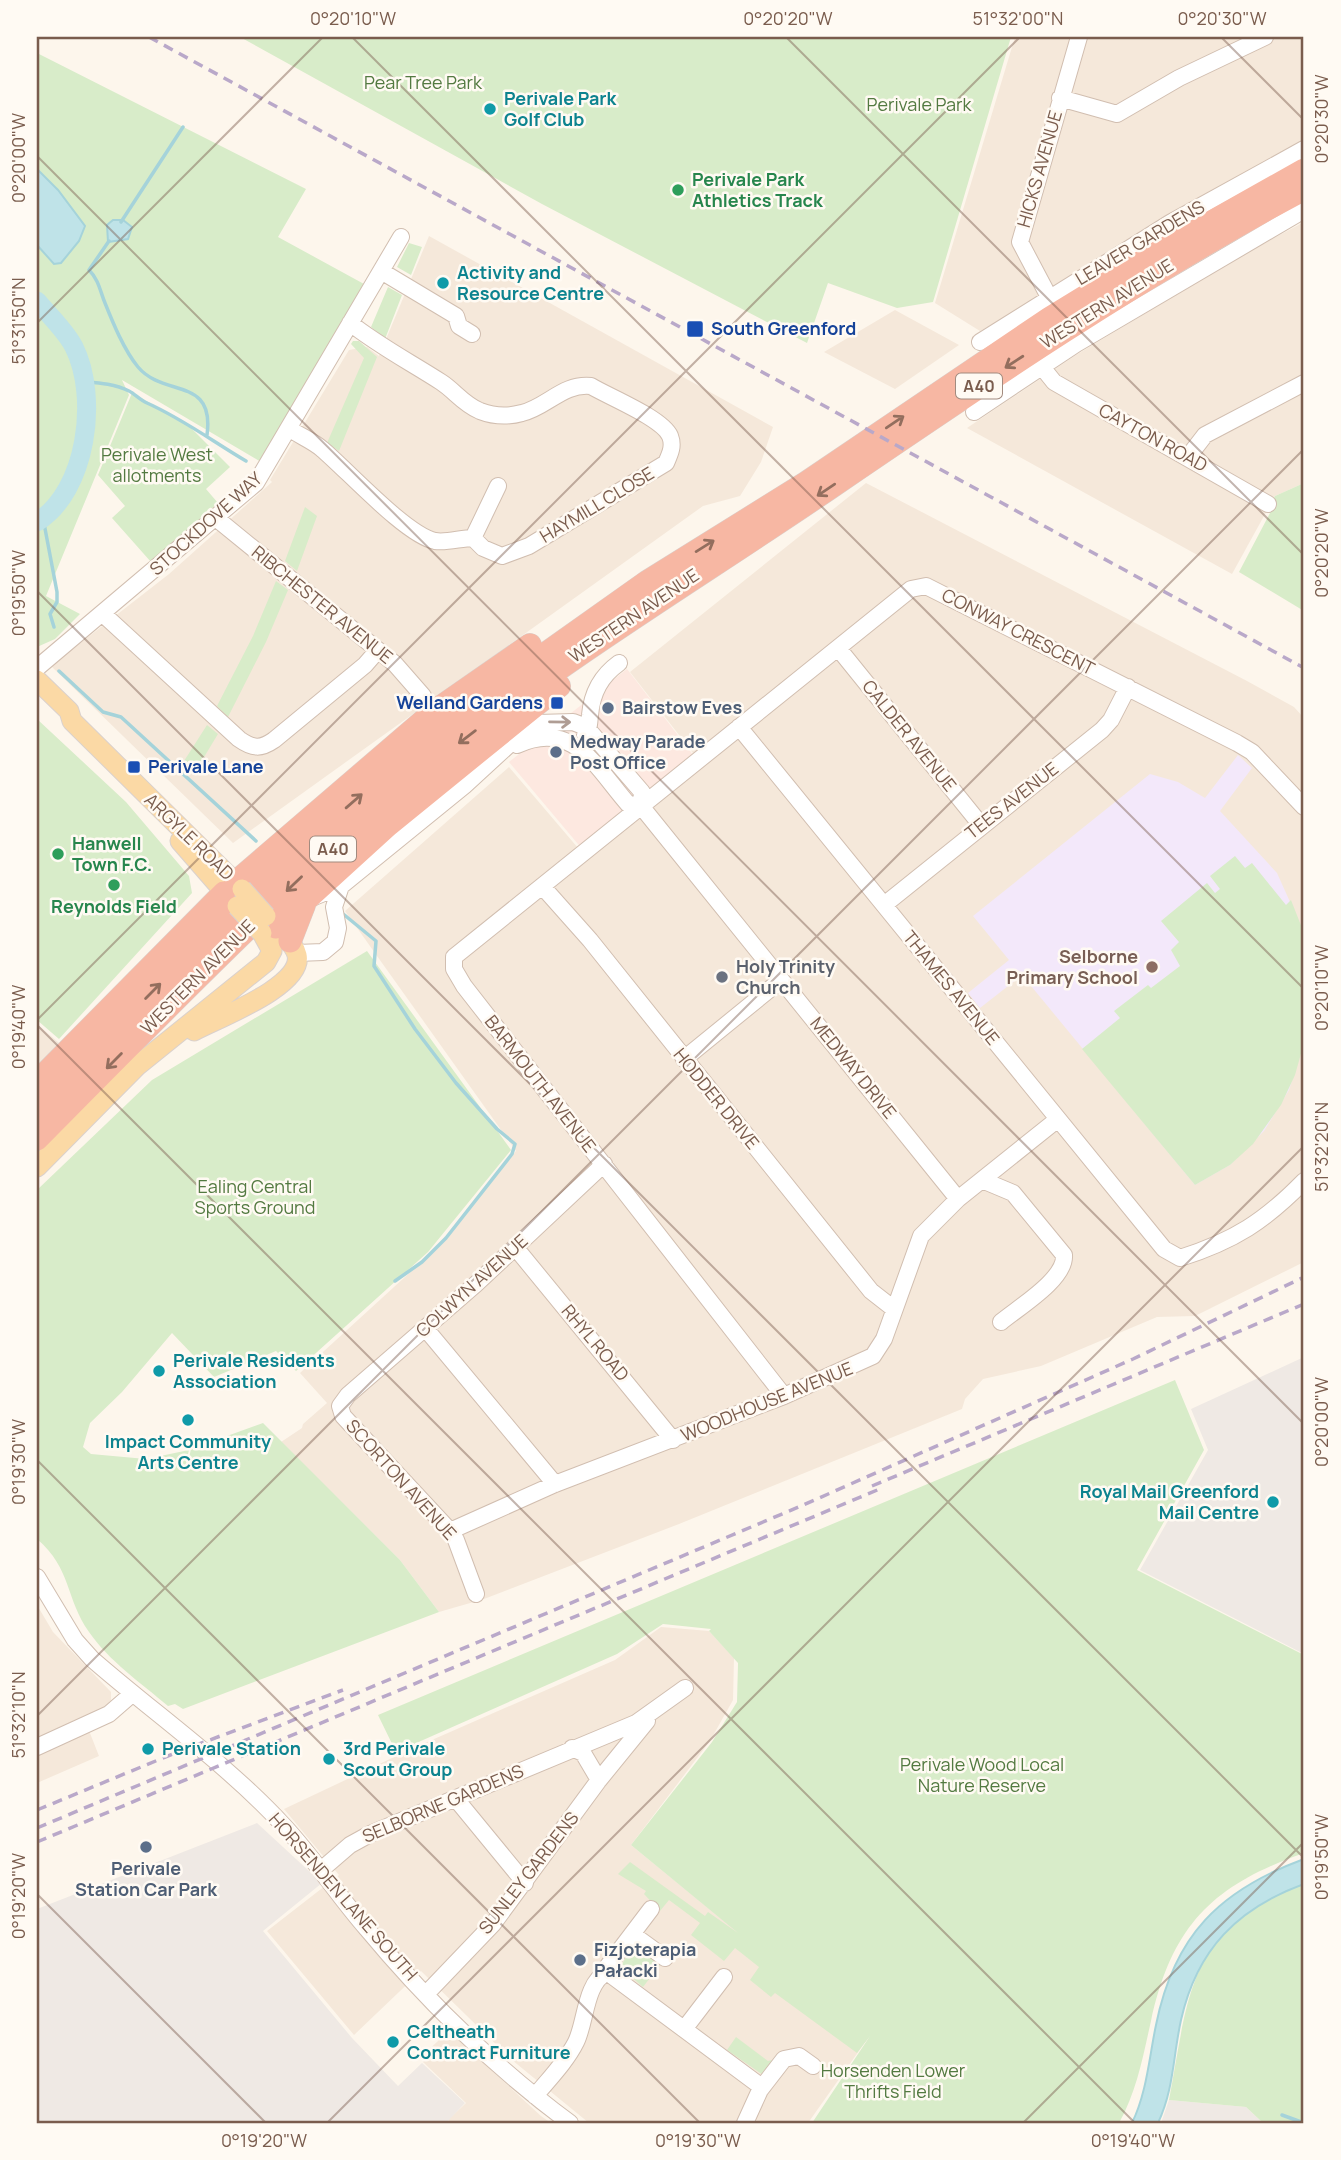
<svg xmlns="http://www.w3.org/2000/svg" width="1341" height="2160" viewBox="0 0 1341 2160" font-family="Manrope,sans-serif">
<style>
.residential{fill:#f5e8da}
.commercial{fill:#fde8e0}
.industrial{fill:#efe9e4}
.education{fill:#f3e8fa}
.green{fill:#d8ecc9}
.water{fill:#bfe3e8;stroke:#a5d3da;stroke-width:2}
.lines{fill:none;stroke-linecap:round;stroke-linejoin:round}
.stream{stroke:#a5d3da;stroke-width:3.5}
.river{stroke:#bfe3e8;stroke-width:19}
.minor-casing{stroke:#d1beb0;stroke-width:18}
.major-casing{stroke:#dad1cd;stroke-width:21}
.highway-casing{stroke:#dad1cd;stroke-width:24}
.minor{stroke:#fff;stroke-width:16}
.major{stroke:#fbd9a5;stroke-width:19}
.highway{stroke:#f7b7a3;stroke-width:23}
.rail{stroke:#b9a8c9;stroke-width:3.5;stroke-dasharray:10 7;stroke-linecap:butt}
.major-bridge-casing{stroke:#dad1cd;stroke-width:21;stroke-linecap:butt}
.major-bridge{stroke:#fbd9a5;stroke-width:19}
.oneway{stroke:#936e5e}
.oneway2{stroke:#af9d94}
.ticks{fill:none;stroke:#7a5c4d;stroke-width:2;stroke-opacity:0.45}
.culture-dot{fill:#0f9aa8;stroke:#fffaf3;stroke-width:2.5}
.leisure-dot{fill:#2e9e5b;stroke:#fffaf3;stroke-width:2.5}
.transit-dot{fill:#1a4fb4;stroke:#fffaf3;stroke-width:2.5}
.service-dot{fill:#5c6f8a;stroke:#fffaf3;stroke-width:2.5}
.education-dot{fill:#8d6e63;stroke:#fffaf3;stroke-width:2.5}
.worship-dot{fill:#6b7280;stroke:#fffaf3;stroke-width:2.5}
.labels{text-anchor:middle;stroke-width:5;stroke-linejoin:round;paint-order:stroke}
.shield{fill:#fffaf3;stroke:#a28b7f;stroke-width:2}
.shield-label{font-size:16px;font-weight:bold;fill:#7a5c4d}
.park-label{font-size:18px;fill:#537a41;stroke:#fffaf3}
.culture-label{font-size:18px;font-weight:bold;fill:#0d838f;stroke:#fffaf3;text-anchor:start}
.street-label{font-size:18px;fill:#7a5c4d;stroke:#fffaf3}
.leisure-label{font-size:18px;font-weight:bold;fill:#27864d;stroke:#fffaf3;text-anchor:start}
.transit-label{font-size:18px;font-weight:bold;fill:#164399;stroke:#fffaf3;text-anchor:start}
.service-label{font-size:18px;font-weight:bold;fill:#4e5e75;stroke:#fffaf3;text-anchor:start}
.education-label{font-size:18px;font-weight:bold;fill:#785e54;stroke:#fffaf3;text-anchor:end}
.worship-label{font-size:18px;font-weight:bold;fill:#5b616d;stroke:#fffaf3;text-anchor:start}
.neatline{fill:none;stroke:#7a5c4d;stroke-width:2.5}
.ticks-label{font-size:18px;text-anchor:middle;fill:#7a5c4d}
</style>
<rect width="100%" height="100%" fill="#fdf6ec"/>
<path class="residential" d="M1015 37H1304V148L980 331 935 303Z
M1304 222V483L1275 496 1232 574 967 428 1076 355 1241 256Z
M429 236 773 427 761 462 740 496 703 506 233 843 51 666 169 574 272 482 270 480 349 350 367 347 379 356Z
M895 310 959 345 895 389 824 352Z
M866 483 1247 681 1294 707 1304 718V1262L1195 1316 1157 1317 1041 1366 983 1379 965 1399 962 1409 679 1524 484 1599 439 1612 400 1560 281 1442 302 1428 303 1424 327 1403 300 1373 441 1244 516 1151 345 911 509 767 584 855 700 762 630 672Z
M37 1024 59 1043 37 1066Z
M37 1605 53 1632 111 1692V1706L84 1718 99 1756 37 1783Z
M661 1627 709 1631 734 1658 733 1700 710 1741 631 1845 741 1935 873 2031 808 2123H589L512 2060 421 1971 354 2035 267 1931 339 1875 284 1809 409 1750 615 1660Z
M449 2031 541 2116 551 2123H451L448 2120 466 2103 423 2062 428 2057 426 2052Z"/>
<path class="commercial" d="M627 669 697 760 583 850 509 762Z"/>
<path class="industrial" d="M1304 1357V1654L1140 1570 1208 1450 1191 1409Z
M257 1823 322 1883 263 1931 352 2038 398 2086 422 2063 465 2103 448 2121 449 2123H37V1909Z
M1169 2100 1246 2107 1263 2123H1161Z"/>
<path class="education" d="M1238 755 1252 768 1220 811 1277 873 1304 933V1042L1289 1090 1264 1131 1230 1165 1195 1185 1022 975 980 1008 968 993 1009 960 973 916 1150 774 1178 782 1205 798Z"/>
<path class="green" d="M240 37H1011L933 302 897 308 828 283 807 343 542 204Z
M37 53 306 189 278 237 364 284 261 462 122 380 129 395 46 596 80 614 55 639 37 647Z
M409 243 422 247 411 275 397 267Z
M388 287 402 295 385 339 371 327Z
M353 341H359L377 357 339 451 327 443 364 358 351 344Z
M132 393 186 423 230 467 206 489 218 503 151 562 112 518 125 506 98 475Z
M1304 483V611L1239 572 1270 513 1267 510 1275 496Z
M305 507 317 516 297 571 285 561Z
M276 581 288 590 266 642 228 717 217 706 253 636Z
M37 719 126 802 189 876 192 893 59 1039 37 1020Z
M207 725 218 734 195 772 184 761Z
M1235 856 1245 868 1252 863 1286 905 1291 900 1304 933V1043L1295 1075 1281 1105 1253 1144 1230 1165 1195 1185 1082 1049 1120 1018 1114 1011 1148 985 1151 988 1180 966 1171 950 1179 942 1161 921 1207 883 1215 893 1220 889 1210 876Z
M367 951 511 1150 428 1252 296 1371 276 1351 214 1377 172 1333 122 1392 90 1423 83 1447 91 1454 146 1459 189 1450 187 1458 192 1467 189 1458 191 1449 263 1423 400 1560 439 1612 183 1709 175 1704 168 1706C141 1683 109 1661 89 1632 65 1598 72 1569 37 1539V1190L152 1080Z
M1175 1380 1204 1450 1137 1570 1304 1655V1853C1213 1885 1172 1925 1151 2021 1143 2056 1137 2091 1119 2123H812L870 2036 857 2053 775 1993 771 1997 750 1980 759 1967 735 1948 724 1961 691 1935 700 1923 669 1900 660 1911 644 1894 646 1891 618 1874 630 1862 705 1916 708 1912 738 1933 631 1845 712 1742 737 1702 738 1663 709 1631 711 1629 663 1624 617 1654 396 1752 378 1715Z
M1304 1884V2123H1263L1246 2107 1169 2100C1189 1994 1188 1926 1304 1884Z
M632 1948 638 1949 660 1965 643 1987 620 1967Z
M736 2037 768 2061 772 2060 763 2075 727 2050Z"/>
<path class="water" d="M37 169 58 190 85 226 79 241 61 263 54 264 37 245Z
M113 220H123L132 227 128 239 108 242 107 225Z
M1304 1859V1884C1238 1908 1197 1949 1181 2020 1173 2056 1174 2089 1158 2123H1132C1147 2092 1149 2058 1156 2025 1174 1935 1220 1890 1304 1859Z"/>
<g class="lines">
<path class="stream" d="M121 222 183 127
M109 241 89 270C99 280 100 291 105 303 113 323 124 350 138 367 164 398 215 376 207 435
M86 382C100 383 115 384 129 391 135 394 140 400 147 403 183 419 212 441 246 461
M43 518 57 592V602L50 614 54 627
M59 671 103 712 121 717 256 841
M342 913 376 941 374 966 415 1029 456 1083 497 1129 515 1144 512 1154 446 1238 422 1262 395 1281
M1282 2115 1304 2123"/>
<path class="river" d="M37 301C49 315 66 331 74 347 99 397 87 491 37 522"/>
<g class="minor-casing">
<path id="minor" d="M1060 98 1117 114 1179 78 1265 37
M381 271 456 316 459 326 472 334
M1049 297 1020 242 1079 37
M980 342 1170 223 1304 149
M1042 367 1054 382 1268 504
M974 412 1076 344 1304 210
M290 429C300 436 313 441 322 449 347 470 406 535 435 541 447 543 461 538 473 538L483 548 502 556 529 546 666 463C670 454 674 446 670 436 662 418 609 397 591 386 563 383 547 407 522 413 508 417 493 416 480 411 463 404 455 391 441 382 410 362 379 346 350 323
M1188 457 1205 435 1304 383
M217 519 395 664 423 696
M473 538 498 486
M103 614 239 739C253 749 261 749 274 740L365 665 378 650
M838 648 981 825
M37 668 256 483 401 237
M739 727 1164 1249 1180 1258C1234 1241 1265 1221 1304 1181
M585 735C590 728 589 723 590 715 592 692 601 676 619 663
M517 745C573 719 595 766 628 804L641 806
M641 806 958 1199
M542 886 590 940 871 1291 894 1309
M314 897 341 886 464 786 524 731 538 723 573 722 586 727 642 792 641 806
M884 905 1102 730 1111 720 1128 687
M297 953 323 952 335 942 338 928 334 907 341 886
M684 1059 781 980
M982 1180 1013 1193 1064 1255C1066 1279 1019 1307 1001 1322
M515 1247 673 1440
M425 1328 555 1484
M784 1396 464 986 454 969V957L911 589 926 586 1237 743 1252 752 1304 807
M450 1531 555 1484 784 1396 873 1356 884 1339 921 1236 958 1199 1058 1119
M37 1577 75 1640 92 1659C155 1714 227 1764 284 1826 314 1858 338 1896 367 1929 426 2000 496 2068 570 2123
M476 1594 456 1540 450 1531 343 1416 340 1406 348 1395 476 1284 604 1164
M37 1747 109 1714 132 1694
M572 1748 583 1753 599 1780
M456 1799 525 1883
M321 1870 350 1845 370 1834 636 1723 685 1688
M632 1934 665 1958
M607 1972V1967L651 1909
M427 1993 493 1924 599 1780 647 1721
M685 2028 724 1977
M760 2090 784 2059 799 2056 813 2066
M535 2096C549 2079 566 2062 576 2042 586 2022 585 1983 607 1972L759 2085 760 2090 745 2123"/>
</g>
<g class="major-casing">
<path id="major" d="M37 680 69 711 72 721 242 889
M180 841 234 903
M194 1031C218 1018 304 986 297 955 295 946 287 939 281 932
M37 1167 137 1066 266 962 272 951 262 933"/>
</g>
<g class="highway-casing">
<path id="highway" d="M236 882 435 711 530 645
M276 927 388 825 559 686
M290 941 304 905
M37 1082 224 893
M37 1110 292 857 448 723 647 582 806 483 1050 318 1153 255 1304 170
M37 1139C174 1001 308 860 462 740 580 648 708 571 831 487 985 382 1139 277 1304 189"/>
</g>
<use href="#minor" class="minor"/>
<use href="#major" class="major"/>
<use href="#highway" class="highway"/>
<path class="rail" d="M149 37 1304 668
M872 1486 1304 1304
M37 1810 175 1753 343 1690
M37 1828 801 1506 1133 1359 1304 1277
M37 1842 882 1488"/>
<g class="major-bridge-casing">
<path id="major-bridge" d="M242 889 266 916
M237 906 262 933"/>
</g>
<use href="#major-bridge" class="major-bridge"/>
</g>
<defs><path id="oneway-shaft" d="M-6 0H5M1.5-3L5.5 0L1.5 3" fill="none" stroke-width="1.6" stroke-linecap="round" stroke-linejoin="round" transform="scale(1.75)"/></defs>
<g class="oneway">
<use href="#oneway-shaft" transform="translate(1014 362) rotate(147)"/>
<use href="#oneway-shaft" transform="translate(895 422) rotate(-34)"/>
<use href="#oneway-shaft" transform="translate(826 490) rotate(146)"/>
<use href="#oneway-shaft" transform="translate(705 546) rotate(-32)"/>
<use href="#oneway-shaft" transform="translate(467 737) rotate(143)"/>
<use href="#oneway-shaft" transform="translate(354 801) rotate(-41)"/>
<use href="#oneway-shaft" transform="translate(294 884) rotate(136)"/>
<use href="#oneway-shaft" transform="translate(153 991) rotate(-45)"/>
<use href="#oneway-shaft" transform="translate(114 1061) rotate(135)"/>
</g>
<use class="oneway2" href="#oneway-shaft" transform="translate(560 722) rotate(1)"/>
<path class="ticks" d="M352 37 1304 989M786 37 1304 555M1221 37 1304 120M37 156 1304 1424M37 323 323 37M37 591 1304 1858M37 1020 1020 37M37 1025 1135 2123M37 1460 700 2123M37 1716 1304 449M37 1894 266 2123M327 2123 1304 1146M1023 2123 1304 1842"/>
<g class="culture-dot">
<circle cx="490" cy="109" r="7"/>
<circle cx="443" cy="283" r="7"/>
<circle cx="159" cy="1371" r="7"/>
<circle cx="188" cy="1420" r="7"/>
<circle cx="1273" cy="1502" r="7"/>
<circle cx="148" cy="1749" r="7"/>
<circle cx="329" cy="1759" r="7"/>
<circle cx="393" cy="2042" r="7"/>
</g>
<g class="leisure-dot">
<circle cx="678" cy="190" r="7"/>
<circle cx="58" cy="854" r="7"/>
<circle cx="114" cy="885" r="7"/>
</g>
<g class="transit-dot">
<rect x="686" y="320" width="18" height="18" rx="3.5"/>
<rect x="550" y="696" width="14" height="14" rx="3.5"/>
<rect x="127" y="760" width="14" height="14" rx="3.5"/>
</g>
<g class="service-dot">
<circle cx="608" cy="708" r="7"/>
<circle cx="556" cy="752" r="7"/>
<circle cx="146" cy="1847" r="7"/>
<circle cx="580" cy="1960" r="7"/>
</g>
<circle class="education-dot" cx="1152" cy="967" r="7"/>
<circle class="worship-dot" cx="722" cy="977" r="7"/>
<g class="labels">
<g class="shield">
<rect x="956" y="373.5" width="46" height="25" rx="5"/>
<rect x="310" y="836.5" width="46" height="25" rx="5"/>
</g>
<g class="shield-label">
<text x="979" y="392">A40</text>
<text x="333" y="855">A40</text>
</g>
<g class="park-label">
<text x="423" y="89">Pear Tree Park</text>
<text x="919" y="111">Perivale Park</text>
<text x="157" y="461">Perivale West<tspan x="157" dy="21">allotments</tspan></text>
<text x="255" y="1193">Ealing Central<tspan x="255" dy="21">Sports Ground</tspan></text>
<text x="982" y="1771">Perivale Wood Local<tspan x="982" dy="21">Nature Reserve</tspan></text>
<text x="893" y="2077">Horsenden Lower<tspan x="893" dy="21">Thrifts Field</tspan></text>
</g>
<g class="culture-label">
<text x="504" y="105">Perivale Park<tspan x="504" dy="21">Golf Club</tspan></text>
<text x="457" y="279">Activity and<tspan x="457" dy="21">Resource Centre</tspan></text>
<text x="173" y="1367">Perivale Residents<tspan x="173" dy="21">Association</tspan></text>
<text x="188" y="1448" text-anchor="middle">Impact Community<tspan x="188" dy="21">Arts Centre</tspan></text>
<text x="1259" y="1498" text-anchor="end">Royal Mail Greenford<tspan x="1259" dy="21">Mail Centre</tspan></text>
<text x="162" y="1755">Perivale Station</text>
<text x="343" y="1755">3rd Perivale<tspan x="343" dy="21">Scout Group</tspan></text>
<text x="407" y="2038">Celtheath<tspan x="407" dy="21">Contract Furniture</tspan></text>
</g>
<g class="street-label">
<text transform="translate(1040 169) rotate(-74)" y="6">HICKS AVENUE</text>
<text transform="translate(1140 243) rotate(-31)" y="6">LEAVER GARDENS</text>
<text transform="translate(1107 304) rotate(-32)" y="6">WESTERN AVENUE</text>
<text transform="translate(1153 438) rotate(29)" y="6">CAYTON ROAD</text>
<text transform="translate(597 505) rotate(-31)" y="6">HAYMILL CLOSE</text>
<text transform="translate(206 524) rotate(-42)" y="6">STOCKDOVE WAY</text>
<text transform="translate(322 605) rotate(39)" y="6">RIBCHESTER AVENUE</text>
<text transform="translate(634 616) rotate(-34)" y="6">WESTERN AVENUE</text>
<text transform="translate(1018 632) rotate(27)" y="6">CONWAY CRESCENT</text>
<text transform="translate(909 736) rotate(51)" y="6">CALDER AVENUE</text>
<text transform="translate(1012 801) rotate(-38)" y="6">TEES AVENUE</text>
<text transform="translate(189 837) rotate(44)" y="6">ARGYLE ROAD</text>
<text transform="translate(198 977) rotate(-45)" y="6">WESTERN AVENUE</text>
<text transform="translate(951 988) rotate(51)" y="6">THAMES AVENUE</text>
<text transform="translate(853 1068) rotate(51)" y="6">MEDWAY DRIVE</text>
<text transform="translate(540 1084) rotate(52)" y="6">BARMOUTH AVENUE</text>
<text transform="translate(716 1099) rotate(51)" y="6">HODDER DRIVE</text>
<text transform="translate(472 1286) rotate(-42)" y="6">COLWYN AVENUE</text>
<text transform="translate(595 1343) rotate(50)" y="6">RHYL ROAD</text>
<text transform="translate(767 1402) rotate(-22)" y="6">WOODHOUSE AVENUE</text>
<text transform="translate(401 1480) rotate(48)" y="6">SCORTON AVENUE</text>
<text transform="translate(443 1804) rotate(-23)" y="6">SELBORNE GARDENS</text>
<text transform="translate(529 1873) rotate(-52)" y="6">SUNLEY GARDENS</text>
<text transform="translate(343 1897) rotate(49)" y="6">HORSENDEN LANE SOUTH</text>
</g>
<g class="leisure-label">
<text x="692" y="186">Perivale Park<tspan x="692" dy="21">Athletics Track</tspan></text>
<text x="72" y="850">Hanwell<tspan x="72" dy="21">Town F.C.</tspan></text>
<text x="114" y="913" text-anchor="middle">Reynolds Field</text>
</g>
<g class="transit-label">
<text x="711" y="335">South Greenford</text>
<text x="543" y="709" text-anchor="end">Welland Gardens</text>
<text x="148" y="773">Perivale Lane</text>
</g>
<g class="service-label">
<text x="622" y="714">Bairstow Eves</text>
<text x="570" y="748">Medway Parade<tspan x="570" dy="21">Post Office</tspan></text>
<text x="146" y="1875" text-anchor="middle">Perivale<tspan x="146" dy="21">Station Car Park</tspan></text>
<text x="594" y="1956">Fizjoterapia<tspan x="594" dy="21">Pałacki</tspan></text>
</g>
<g class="education-label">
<text x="1138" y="963">Selborne<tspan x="1138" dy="21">Primary School</tspan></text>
</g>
<g class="worship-label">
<text x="736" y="973">Holy Trinity<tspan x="736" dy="21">Church</tspan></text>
</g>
</g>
<rect width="1341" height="2160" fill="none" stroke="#fffaf3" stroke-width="77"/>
<rect x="38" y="38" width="1264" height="2084" class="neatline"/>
<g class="ticks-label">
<text x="353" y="25">0°20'10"W</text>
<text x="788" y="25">0°20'20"W</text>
<text x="1018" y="25">51°32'00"N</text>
<text x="1222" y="25">0°20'30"W</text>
<text transform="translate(1322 119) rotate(-90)" y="6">0°20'30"W</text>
<text transform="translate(19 158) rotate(-90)" y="6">0°20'00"W</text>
<text transform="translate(19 321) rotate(-90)" y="6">51°31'50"N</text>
<text transform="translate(1322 553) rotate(-90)" y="6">0°20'20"W</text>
<text transform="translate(19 593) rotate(-90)" y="6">0°19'50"W</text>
<text transform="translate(1322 988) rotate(-90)" y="6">0°20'10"W</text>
<text transform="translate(19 1027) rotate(-90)" y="6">0°19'40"W</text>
<text transform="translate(1322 1147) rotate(-90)" y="6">51°32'20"N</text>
<text transform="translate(1322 1422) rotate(-90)" y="6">0°20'00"W</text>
<text transform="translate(19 1462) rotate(-90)" y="6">0°19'30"W</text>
<text transform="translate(19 1715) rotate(-90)" y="6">51°32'10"N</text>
<text transform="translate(1322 1857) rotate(-90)" y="6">0°19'50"W</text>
<text transform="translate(19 1896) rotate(-90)" y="6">0°19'20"W</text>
<text x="264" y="2147">0°19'20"W</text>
<text x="698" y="2147">0°19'30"W</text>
<text x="1133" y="2147">0°19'40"W</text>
</g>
</svg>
